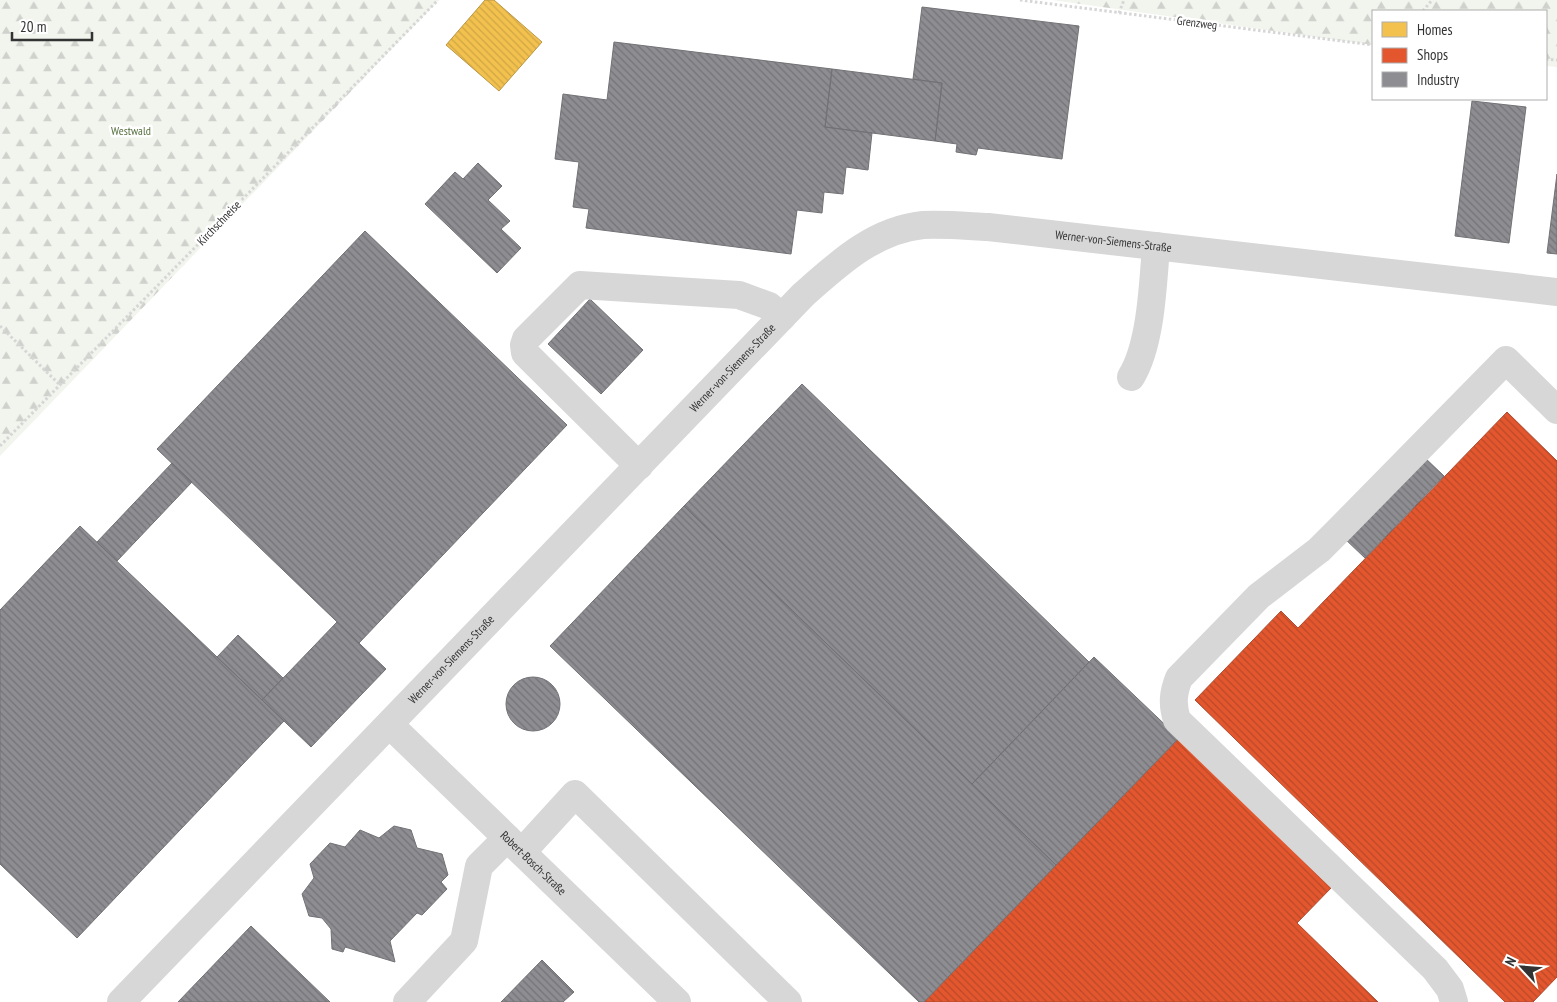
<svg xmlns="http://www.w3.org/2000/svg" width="1557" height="1002" viewBox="0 0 1557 1002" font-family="'PT Sans Narrow',sans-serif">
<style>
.forest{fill:url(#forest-firs)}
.homes{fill:url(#homes-back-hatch);stroke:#b99646}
.shops{fill:url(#shops-back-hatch);stroke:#af4c30}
.industry{fill:url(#industry-back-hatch);stroke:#727276}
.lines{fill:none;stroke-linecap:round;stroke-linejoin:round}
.path{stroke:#d6d6d6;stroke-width:3;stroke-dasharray:2.5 2.5;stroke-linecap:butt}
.minor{stroke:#d7d7d7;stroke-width:28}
.labels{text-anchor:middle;stroke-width:5;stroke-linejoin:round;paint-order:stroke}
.street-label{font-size:12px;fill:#333;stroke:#fff}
.park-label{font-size:12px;fill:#56703f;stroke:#fff}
</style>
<defs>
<pattern id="forest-firs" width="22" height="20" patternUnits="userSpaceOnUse" patternTransform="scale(1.25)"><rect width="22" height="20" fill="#f1f5ed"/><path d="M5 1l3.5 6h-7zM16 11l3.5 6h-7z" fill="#cfd2cc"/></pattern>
<pattern id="homes-back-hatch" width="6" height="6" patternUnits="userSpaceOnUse" patternTransform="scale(1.25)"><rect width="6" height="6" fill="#f2c14e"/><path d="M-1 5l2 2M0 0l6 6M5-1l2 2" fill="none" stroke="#d0a645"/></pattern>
<pattern id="shops-back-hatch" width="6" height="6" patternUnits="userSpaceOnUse" patternTransform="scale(1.25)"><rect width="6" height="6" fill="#e4572e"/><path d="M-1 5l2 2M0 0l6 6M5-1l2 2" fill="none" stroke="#b94928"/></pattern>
<pattern id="industry-back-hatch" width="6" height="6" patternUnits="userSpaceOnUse" patternTransform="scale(1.25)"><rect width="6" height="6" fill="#8d8d92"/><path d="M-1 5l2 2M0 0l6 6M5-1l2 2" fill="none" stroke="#747478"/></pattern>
</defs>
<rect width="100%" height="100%" fill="#fff"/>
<path class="forest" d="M0 0H439L0 456Z
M1052 0H1557V67L1546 66V11H1373V45Z"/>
<path class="homes" d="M485 0H494L542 42 499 91 446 45Z"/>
<path class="shops" d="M1507 412 1557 461V977L1533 1002H1505L1195 700 1281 611 1298 628Z
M1179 738 1332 887 1297 923 1378 1002H924Z"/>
<path class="industry" d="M922 7 1079 26 1062 159 978 148 976 155 956 152 957 144 935 141 942 83 913 79Z
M614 42 832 69 825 127 872 133 868 170 846 167 843 194 824 192 822 213 797 210 791 254 586 228 589 209 573 207 579 162 555 159 563 94 607 100Z
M832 69 942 83 935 141 825 127Z
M1472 101 1526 107 1509 243 1455 236Z
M478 163 502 186 488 200 510 221 501 229 521 248 497 273 425 204 455 172 463 179Z
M1557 174V254L1547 253Z
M365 231 567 425 359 643 157 449Z
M590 299 643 350 601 394 548 344Z
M802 384 1089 662 972 784 684 506Z
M1423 456 1444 476 1365 558 1344 538Z
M172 463 192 482 117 561 97 542Z
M684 506 1056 865 924 1002H919L550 646Z
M80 526 284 721 77 938 0 864V610Z
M337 622 386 669 311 747 262 700Z
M238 635 283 678 262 700 217 657Z
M1094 657 1179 738 1056 865 972 784Z
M506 704a27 27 0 1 1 54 0a27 27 0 1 1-54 0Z
M394 826 411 830 417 848 442 854 448 875 441 882 447 889 422 915 417 913 390 941 395 962 345 947 343 952 332 949 331 929 322 918 309 916 302 894 314 878 310 864 330 843 345 847 360 830 379 838Z
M251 926 330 1002H178Z
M542 960 574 992 563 1002H501Z"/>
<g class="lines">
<path class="path" d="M1020 0 1373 45
M1423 11 1432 0
M1119 13 1124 0
M1546 59 1557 60
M0 326 60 385
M0 446 438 0"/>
<g class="minor">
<path d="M1131 377C1151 345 1153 284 1156 246"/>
<path d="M639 466 525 353 524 345 526 339 580 285 739 295 769 306 782 317"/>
<path id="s1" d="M390 725 677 1002"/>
<path d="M522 852 575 794 788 1002"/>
<path id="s2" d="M121 1002 803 295C838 264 874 230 923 225 945 224 967 226 988 227L1557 292"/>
<path d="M407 1002 464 941 479 866 507 838"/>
<path d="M1454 1002 1450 989 1435 969 1177 720C1172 704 1173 693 1179 678L1259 596 1319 550 1337 532 1506 360 1557 410"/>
</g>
</g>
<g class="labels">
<g class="street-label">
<text transform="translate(1197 23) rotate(7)" y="4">Grenzweg</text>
<text transform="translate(219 223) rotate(-46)" y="4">Kirchschneise</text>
<text dy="4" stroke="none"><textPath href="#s2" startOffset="1315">Werner-von-Siemens-Straße</textPath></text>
<text dy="4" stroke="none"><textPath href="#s2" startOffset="881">Werner-von-Siemens-Straße</textPath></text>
<text dy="4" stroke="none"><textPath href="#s2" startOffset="476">Werner-von-Siemens-Straße</textPath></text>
<text dy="4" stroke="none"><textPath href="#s1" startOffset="199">Robert-Bosch-Straße</textPath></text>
</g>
<g class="park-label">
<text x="131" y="135">Westwald</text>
</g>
</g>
<rect x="1372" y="10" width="175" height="90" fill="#ffffff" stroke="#adadad"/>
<rect x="1382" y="22" width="25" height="15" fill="#f2c14e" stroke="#adadad"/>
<text x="1417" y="35" font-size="15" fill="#333333">Homes</text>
<rect x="1382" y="48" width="25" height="15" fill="#e4572e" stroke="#adadad"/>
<text x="1417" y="60" font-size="15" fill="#333333">Shops</text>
<rect x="1382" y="72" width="25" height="15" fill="#8d8d92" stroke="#adadad"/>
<text x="1417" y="85" font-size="15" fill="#333333">Industry</text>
<g transform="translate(1522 967) rotate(296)" stroke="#ffffff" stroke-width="4" paint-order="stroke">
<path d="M0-4L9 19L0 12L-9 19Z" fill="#333333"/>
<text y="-8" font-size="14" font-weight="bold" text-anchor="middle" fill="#333333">N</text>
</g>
<path d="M12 32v8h80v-8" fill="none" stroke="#333333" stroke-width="2.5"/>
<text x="20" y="32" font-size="15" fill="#333333" stroke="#ffffff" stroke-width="4" paint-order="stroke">20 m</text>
</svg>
